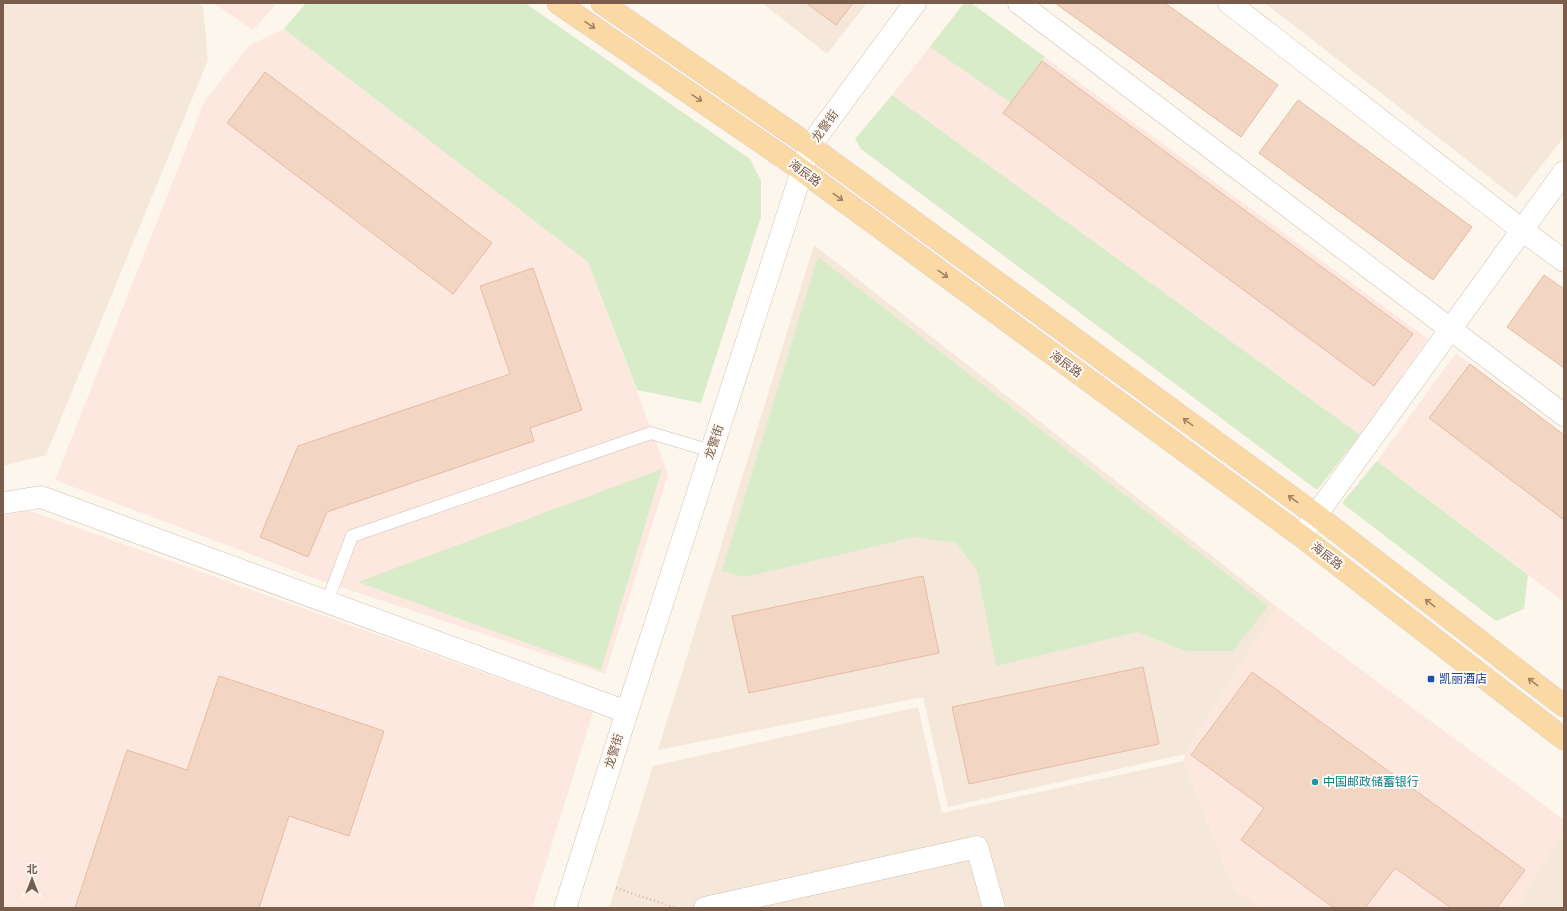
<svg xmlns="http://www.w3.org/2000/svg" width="1567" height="911" viewBox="0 0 1567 911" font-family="'PT Sans Narrow','Noto Sans SC',sans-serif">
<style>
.residential{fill:#f5e8da}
.commercial{fill:#fde8e0}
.green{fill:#d8ecc9}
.building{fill:#f3d5c3;stroke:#e6bba3}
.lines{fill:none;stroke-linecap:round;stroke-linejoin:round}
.lane-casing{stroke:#d1beb0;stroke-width:13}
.street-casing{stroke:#d1beb0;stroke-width:23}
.secondary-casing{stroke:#d6c0b0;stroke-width:23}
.primary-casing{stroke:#dad1cd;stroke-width:23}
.path{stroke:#d9b8a5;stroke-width:2.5;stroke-dasharray:1 3;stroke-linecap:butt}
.lane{stroke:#fff;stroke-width:12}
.street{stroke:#fff;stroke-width:22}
.secondary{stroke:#fff;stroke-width:22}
.primary{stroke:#fbd9a5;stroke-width:22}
.oneway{stroke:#a18267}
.transit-dot{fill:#1a4fb4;stroke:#fffaf3;stroke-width:1.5}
.culture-dot{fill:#0f9aa8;stroke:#fffaf3;stroke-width:1.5}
.labels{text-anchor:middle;stroke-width:4;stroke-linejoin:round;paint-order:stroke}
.street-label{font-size:12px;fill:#7a5c4d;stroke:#fffaf3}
.transit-label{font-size:12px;fill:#164399;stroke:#fffaf3;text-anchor:start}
.culture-label{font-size:12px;fill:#0d838f;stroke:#fffaf3;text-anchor:start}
</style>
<rect width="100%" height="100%" fill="#fdf6ec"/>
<path class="residential" d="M3 3H198L203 7 208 60 46 455 3 466Z
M762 3H867L827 54Z
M1265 3H1564V137L1516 198Z
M814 245 1277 607 1185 754 948 807 923 697 658 750Z
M918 707 942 813 1184 761 1234 889 1262 908H609L653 766Z
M1564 829V908H1516Z"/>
<path class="commercial" d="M213 3H277L253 30Z
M964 3H971L1428 339 1360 435 892 95Z
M284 29 588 262 668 474 605 674 313 578 55 480 205 100 250 45Z
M1456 353 1564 434V602L1377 461Z
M28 510 593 712 532 908H3V516Z
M1277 607 1564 820V829L1516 908H1262L1234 889 1184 761 1185 754Z"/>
<path class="green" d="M306 3H525L750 159 761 181V217L701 403 637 390 588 262 284 29Z
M964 3H971L1045 57 1011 103 930 47Z
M892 95 1360 435 1317 490 861 149 855 139Z
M818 257 1268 606 1233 651H1186L1137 632 996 666 977 570 956 543 914 537 745 577 722 571Z
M1377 461 1528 575 1524 609 1496 621 1342 503Z
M662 469 601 670 358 582Z"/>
<path class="building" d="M806 3H853L836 25Z
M1055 3H1165L1278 85 1241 137Z
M1042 61 1413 334 1374 386 1003 113Z
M265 72 492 243 453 294 227 123Z
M1298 100 1472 227 1433 280 1259 153Z
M533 268 582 410 530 428 534 441 327 512 308 557 260 537 298 446 510 374 480 286Z
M1544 275 1564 289V368L1507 327Z
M1470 364 1564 435V520L1429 418Z
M923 576 939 653 749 693 732 616Z
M1143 667 1159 744 969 784 952 707Z
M1252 672 1525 870 1497 908H1451L1395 868 1365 908H1334L1241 840 1264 808 1191 755Z
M219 676 384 731 349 836 289 816 259 908H75L127 750 187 770Z"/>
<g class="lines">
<g class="lane-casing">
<path id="lane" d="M327 602 352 536 651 433 711 451"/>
</g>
<g class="street-casing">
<path id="street" d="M1019 3 1564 415
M3 503 41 497 627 712
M1301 536 1564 172
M705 908 977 847 994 908"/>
</g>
<g class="secondary-casing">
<path id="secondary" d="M1229 3 1522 230 1564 261
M565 908 627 712 810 146 915 3"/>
</g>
<g class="primary-casing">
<path id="primary" d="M558 3 796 166 1301 536 1564 739
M602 3 810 146 1316 515 1564 706"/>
</g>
<path class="path" d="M616 888 676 908"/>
<use href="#lane" class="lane"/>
<use href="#street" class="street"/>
<use href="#secondary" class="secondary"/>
<use href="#primary" class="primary"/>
</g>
<defs><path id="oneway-shaft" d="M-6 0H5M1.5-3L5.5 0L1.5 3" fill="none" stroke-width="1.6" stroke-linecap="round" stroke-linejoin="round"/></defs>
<g class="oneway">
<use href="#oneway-shaft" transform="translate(590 25) rotate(34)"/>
<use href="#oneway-shaft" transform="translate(697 98) rotate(34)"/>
<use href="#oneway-shaft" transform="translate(838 197) rotate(36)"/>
<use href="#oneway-shaft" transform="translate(943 274) rotate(36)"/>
<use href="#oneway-shaft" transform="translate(1188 422) rotate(-144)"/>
<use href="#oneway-shaft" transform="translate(1293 499) rotate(-144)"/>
<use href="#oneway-shaft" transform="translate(1430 603) rotate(-142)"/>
<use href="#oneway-shaft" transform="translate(1533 682) rotate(-142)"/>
</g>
<rect class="transit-dot" x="1427" y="675" width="8" height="8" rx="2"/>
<circle class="culture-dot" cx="1315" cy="782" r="4"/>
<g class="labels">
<g class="street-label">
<text transform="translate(825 126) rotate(-54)" y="4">龙警街</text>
<text transform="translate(805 173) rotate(36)" y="4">海辰路</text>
<text transform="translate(1066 364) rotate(36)" y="4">海辰路</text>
<text transform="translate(714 442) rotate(-72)" y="4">龙警街</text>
<text transform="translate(1327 556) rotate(38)" y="4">海辰路</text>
<text transform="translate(614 751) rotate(-73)" y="4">龙警街</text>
</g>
<g class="transit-label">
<text x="1439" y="683">凯丽酒店</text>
</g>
<g class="culture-label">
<text x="1323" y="786">中国邮政储蓄银行</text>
</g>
</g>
<rect width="1567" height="911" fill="none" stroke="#7a5c4d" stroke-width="8"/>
<g transform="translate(32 879)" stroke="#fffaf3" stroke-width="3" paint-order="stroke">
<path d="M0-3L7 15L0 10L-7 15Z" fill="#7a5c4d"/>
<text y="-6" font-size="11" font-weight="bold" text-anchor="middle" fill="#7a5c4d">北</text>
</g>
</svg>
